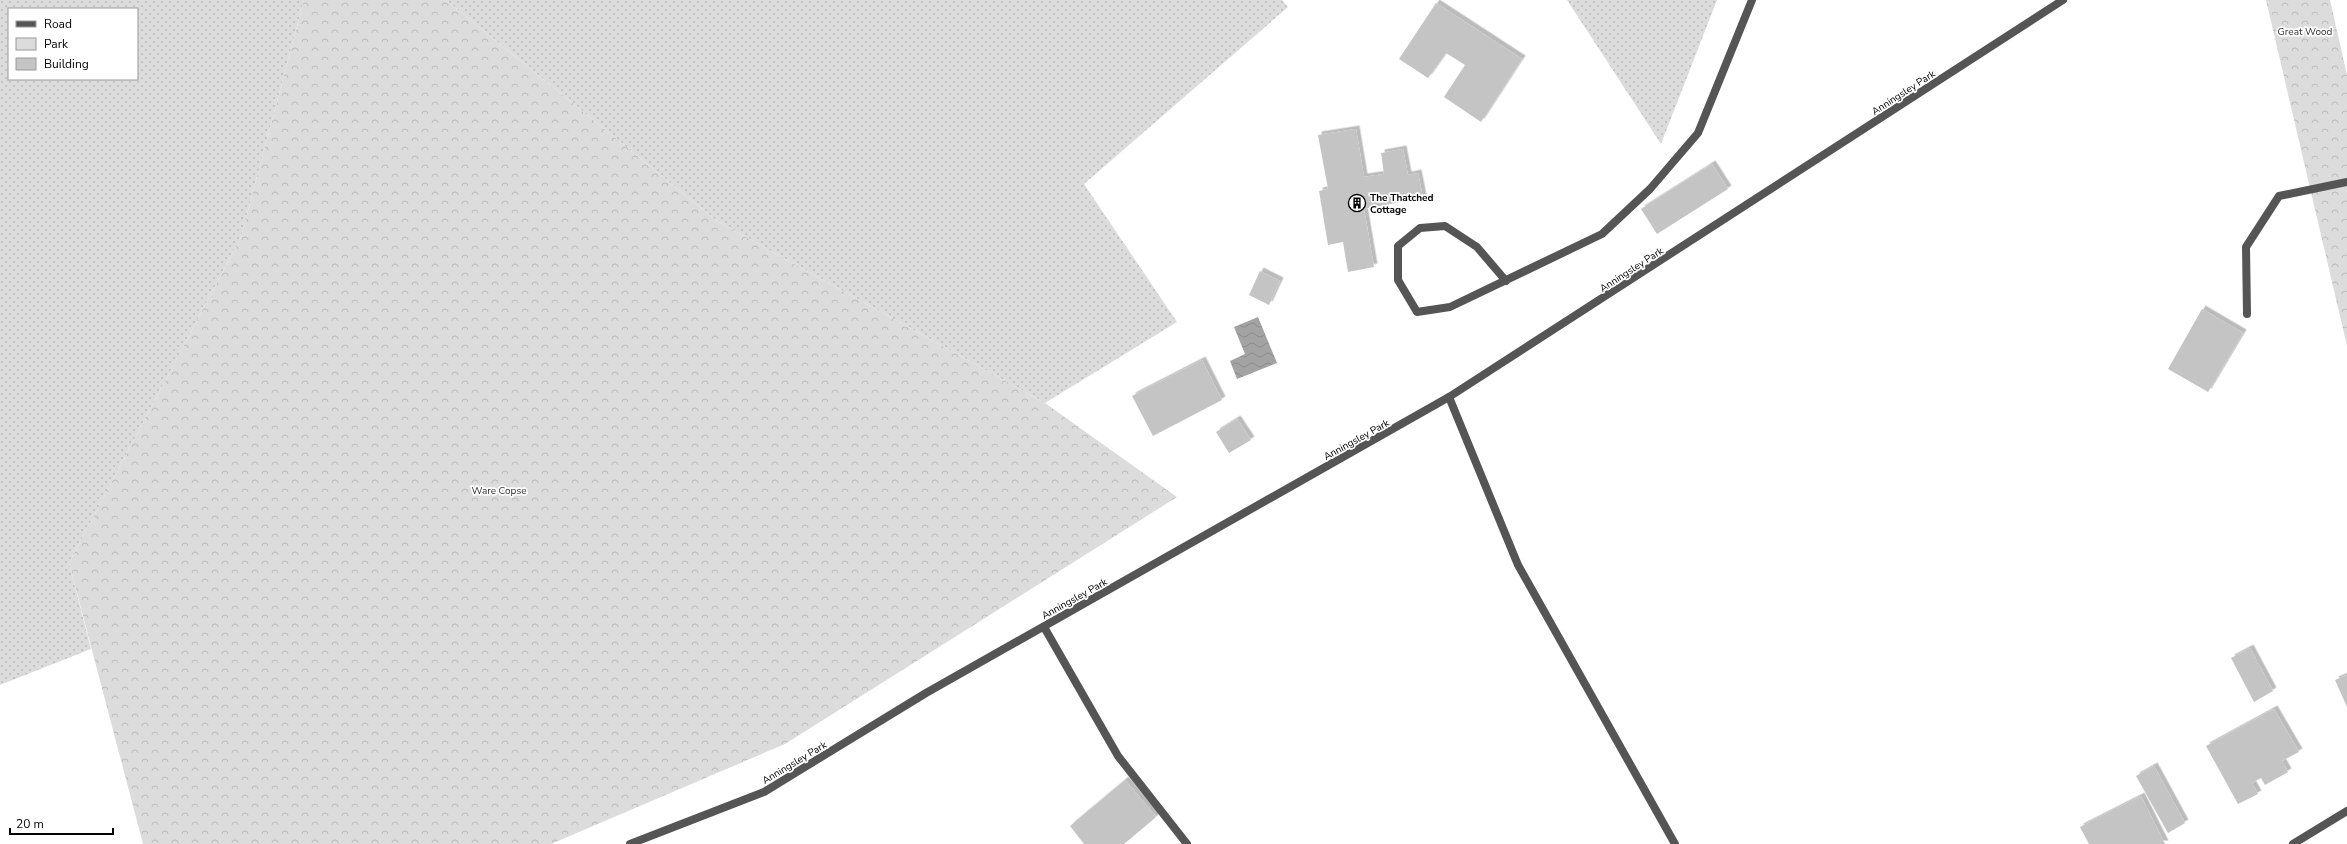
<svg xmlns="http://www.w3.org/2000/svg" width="2347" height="844" viewBox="0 0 2347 844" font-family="'Nunito Sans',sans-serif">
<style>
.green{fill:url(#green-dots);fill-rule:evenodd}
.forest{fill:url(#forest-crowns)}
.water{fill:url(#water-waves)}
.building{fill:#c4c4c4;filter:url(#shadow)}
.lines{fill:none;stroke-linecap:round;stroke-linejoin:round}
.service{stroke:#555;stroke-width:8}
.minor{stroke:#555;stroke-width:8}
.labels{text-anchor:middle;stroke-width:3.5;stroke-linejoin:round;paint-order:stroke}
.park-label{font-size:10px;fill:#333;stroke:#fff}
.street-label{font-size:10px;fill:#000;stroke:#fff}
.poi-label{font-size:10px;font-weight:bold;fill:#000;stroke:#fff;text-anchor:start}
</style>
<defs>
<pattern id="green-dots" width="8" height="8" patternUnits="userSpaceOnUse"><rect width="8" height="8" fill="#dcdcdc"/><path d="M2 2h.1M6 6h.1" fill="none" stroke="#bbb" stroke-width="1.8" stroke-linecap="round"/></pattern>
<pattern id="forest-crowns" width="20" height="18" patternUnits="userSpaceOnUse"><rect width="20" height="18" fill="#dcdcdc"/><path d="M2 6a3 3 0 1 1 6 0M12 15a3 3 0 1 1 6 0" fill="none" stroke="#bbb"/></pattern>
<pattern id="water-waves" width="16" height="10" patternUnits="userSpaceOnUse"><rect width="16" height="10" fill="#a3a3a3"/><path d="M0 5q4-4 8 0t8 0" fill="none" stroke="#8b8b8b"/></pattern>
<filter id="shadow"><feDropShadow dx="3.5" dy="-3.5" stdDeviation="0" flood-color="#0004"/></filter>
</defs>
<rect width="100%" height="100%" fill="#fff"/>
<path class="green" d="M0 0H304L241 237 69 563 91 649 0 685ZM9 9H137V79H9Z
M446 0H1282L1288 7 1084 184 1177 322 1045 403 717 221Z
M1567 0H1717L1661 144Z"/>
<path class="forest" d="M304 0H446L717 221 1045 403 1177 497 785 744 551 844H143L69 563 241 237Z
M2266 0H2330L2347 75V346Z"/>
<path class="water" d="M1258 317 1277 363 1237 379 1230 361 1245 354 1234 327Z"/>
<path class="building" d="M1436 3 1522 59 1481 122 1444 97 1465 65 1446 53 1428 78 1399 59Z
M1356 129 1364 177 1384 174 1381 153 1403 149 1408 175 1418 173 1423 198 1364 209 1374 267 1348 272 1343 242 1328 245 1319 191 1328 189 1318 135Z
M1712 164 1728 189 1657 234 1641 209Z
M1260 271 1280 281 1269 305 1249 295Z
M2202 309 2243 333 2208 392 2168 369Z
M1202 360 1222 400 1153 436 1132 396Z
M1237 419 1251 440 1229 453 1216 432Z
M2250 648 2273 691 2254 702 2231 658Z
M2347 675V707L2335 680Z
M2274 709 2299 752 2282 761 2288 772 2265 785 2261 778 2252 783 2258 794 2238 804 2206 746Z
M2154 766 2185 823 2168 833 2136 776Z
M1125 780 1156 817 1124 844H1084L1070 826Z
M2141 796 2165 844H2089L2080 827Z"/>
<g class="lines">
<path class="service" d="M1506 281 1477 247 1445 226 1420 228 1398 246V280L1417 312 1450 307 1602 234 1650 189 1698 133 1752 0
M2247 314 2246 247 2279 196 2347 182
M1449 397 1518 565 1675 844
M1044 627 1118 756 1187 844"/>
<path class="minor" d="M630 844 764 792 926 693 1449 397 2063 0
M2293 844 2347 811"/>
</g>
<defs>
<g id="building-ring" transform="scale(0.9)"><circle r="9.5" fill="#fff" stroke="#000" stroke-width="1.5"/><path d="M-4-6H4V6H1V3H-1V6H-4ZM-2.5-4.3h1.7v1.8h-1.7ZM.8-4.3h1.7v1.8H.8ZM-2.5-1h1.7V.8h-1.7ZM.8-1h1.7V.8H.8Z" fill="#000"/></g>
</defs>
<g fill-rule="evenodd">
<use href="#building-ring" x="1357" y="203"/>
</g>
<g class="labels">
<g class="park-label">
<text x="2305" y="35">Great Wood</text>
<text x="499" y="494">Ware Copse</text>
</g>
<g class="street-label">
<text transform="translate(1903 92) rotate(-33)" y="4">Anningsley Park</text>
<text transform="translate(1631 269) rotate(-33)" y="4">Anningsley Park</text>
<text transform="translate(1356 439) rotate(-29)" y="4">Anningsley Park</text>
<text transform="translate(1074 598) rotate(-29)" y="4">Anningsley Park</text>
<text transform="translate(794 762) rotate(-31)" y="4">Anningsley Park</text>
</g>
<g class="poi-label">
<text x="1370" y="201">The Thatched<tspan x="1370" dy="12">Cottage</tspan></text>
</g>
</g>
<rect x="8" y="8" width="130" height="72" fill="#ffffff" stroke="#999999"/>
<rect x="16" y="21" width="20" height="6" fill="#555555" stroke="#999999"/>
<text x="44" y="28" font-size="12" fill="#000000">Road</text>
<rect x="16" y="38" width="20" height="12" fill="#dcdcdc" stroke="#999999"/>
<text x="44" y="48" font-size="12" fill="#000000">Park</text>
<rect x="16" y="58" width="20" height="12" fill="#c4c4c4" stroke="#999999"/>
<text x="44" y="68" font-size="12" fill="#000000">Building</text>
<path d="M10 828v6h103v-6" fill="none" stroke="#000000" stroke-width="2"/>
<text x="16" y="828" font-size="12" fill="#000000" stroke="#ffffff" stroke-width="3" paint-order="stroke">20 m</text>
</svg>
